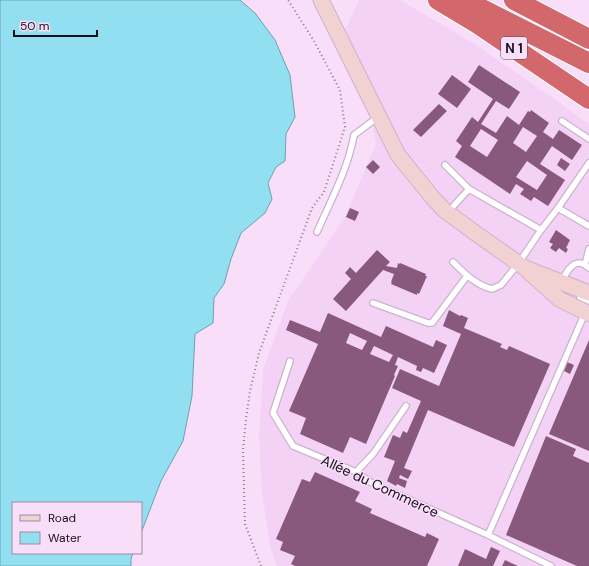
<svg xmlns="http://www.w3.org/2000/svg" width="589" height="566" viewBox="0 0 589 566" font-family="'DM Sans',sans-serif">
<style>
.built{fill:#f3d2f5}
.water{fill:#92dff1;stroke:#6da1b0}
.building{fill:#88597d;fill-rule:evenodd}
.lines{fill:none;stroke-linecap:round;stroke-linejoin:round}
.lane-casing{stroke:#cdb2ce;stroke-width:8}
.secondary-casing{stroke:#cdb2ce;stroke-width:17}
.highway-casing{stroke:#fff;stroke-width:22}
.path{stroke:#8b798c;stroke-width:2;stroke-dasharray:1 3;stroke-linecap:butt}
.lane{stroke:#fff;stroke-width:5.5}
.secondary{stroke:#f2d1d3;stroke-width:15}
.highway{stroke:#d2676c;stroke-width:20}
.labels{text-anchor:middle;stroke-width:3;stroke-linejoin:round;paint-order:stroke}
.shield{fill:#f9defa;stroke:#5c4d5c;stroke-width:1}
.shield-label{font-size:13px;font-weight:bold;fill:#180f19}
.street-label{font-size:14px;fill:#180f19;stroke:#f9defa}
</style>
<rect width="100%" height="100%" fill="#f9defa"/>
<path class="built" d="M359 0H400L412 7 473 43 523 77 589 124V566H277L270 546 262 492 259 436 263 370 288 301 345 217 376 144 361 64 345 31Z"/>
<path class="water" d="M0 0H240L255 13 275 40 290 75 295 117 286 134 285 161 276 167 268 183 272 199 265 213 241 233 231 259 224 284 214 298 213 323 195 334 192 396 183 441 161 481 141 533V503H13V553H133L131 559V566H0Z"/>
<path class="building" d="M479 65 520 92 509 109 496 101 481 124 496 133 507 116 519 125 528 111 530 112 531 110 549 123 543 132 553 139 559 130 582 145 572 160 552 146 540 164 565 180 548 206 534 197 531 201 520 194 524 189 516 184 510 194 455 157 462 146 456 141 472 117 478 122 493 99 468 82ZM523 127 537 136 526 152 513 143ZM481 129 498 140 487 157 470 146ZM527 161 547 175 537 190 516 177Z
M452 75 471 89 457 108 438 94Z
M439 104 447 111 421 137 413 130Z
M561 158 570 164 565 171 557 165Z
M373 160 380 167 373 174 366 167Z
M350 208 359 212 355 221 346 217Z
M556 230 570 240 566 248 568 249 566 253 559 248 556 252 550 248 553 244 549 242Z
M377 250 390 262 386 266 397 268 398 263 400 264V263L426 274 425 276H427L419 294 417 293V295L391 284 392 282H391L394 274 383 270 346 311 333 299 351 279 345 273 350 267 356 273Z
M449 310 460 316 461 315 468 318 464 328 502 344 500 347 507 350 509 346 550 364 514 447 428 410 404 468 412 471 408 479 400 475 399 478 407 481 405 488 397 484 396 486 387 481 395 461 384 457 393 435 400 438 403 431 407 433 421 401 392 388 400 369 439 386 461 334 443 326Z
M328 313 381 337 386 326 433 347 436 340 447 345 434 373 423 368 421 372 416 370 417 366 398 357 395 365 398 366 394 375 395 376 366 444 350 437 343 453 300 434 306 418 289 411 318 344 286 330 290 320 320 332ZM350 333 367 341 362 350 346 343ZM374 346 393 355 389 362 370 354Z
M589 340V451L549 434Z
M567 362 574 365 570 374 564 371Z
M546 436 576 449 573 456 589 463V566H577L506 535Z
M315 472 360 492 355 501 372 509 370 513 425 537 427 533 439 539 427 566H295L291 564 295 556 280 550 283 542 276 539 302 479 310 482Z
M491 547 500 551 493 566H458L465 549 486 559Z
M505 560 518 566H502Z"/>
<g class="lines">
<g class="lane-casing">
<path id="lane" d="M562 121 589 139
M445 165 469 189 541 230
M558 208 589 226
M448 212 469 189
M317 232C331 200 348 169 354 135L378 117
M453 262C465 274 476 285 492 289L501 285 518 264 541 230 558 208 589 163
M585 265 589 249
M562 281C565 275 571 262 580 263 583 263 586 266 589 268
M580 297 589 301
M373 303 428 323H432L467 276
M290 361 273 413 293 446 356 472 370 482 488 535 551 566
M356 472 373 454 406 406
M488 535 585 313"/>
</g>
<g class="secondary-casing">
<path id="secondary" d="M321 0 398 155 432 197 444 210 478 235 525 268 589 293
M528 271 559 299 589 314"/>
</g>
<g class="highway-casing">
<path id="highway" d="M438 0 478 24 589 99
M464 0 589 63
M514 0 589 39"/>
</g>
<path class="path" d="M261 566 245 524 243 450 246 419 250 391 259 353 312 208 324 192 345 127 340 90 314 41 288 0"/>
<use href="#lane" class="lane"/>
<use href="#secondary" class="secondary"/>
<use href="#highway" class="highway"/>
</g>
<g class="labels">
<rect class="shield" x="501" y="37" width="26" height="22" rx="3"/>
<g class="shield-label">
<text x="514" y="53">N 1</text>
</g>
<g class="street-label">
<text transform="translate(380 486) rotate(25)" y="5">Allée du Commerce</text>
</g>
</g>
<rect x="12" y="502" width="130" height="52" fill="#f9defa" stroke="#9f8ba0"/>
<rect x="20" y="515" width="20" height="6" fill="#f2d1d3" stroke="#9f8ba0"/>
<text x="48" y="522" font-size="12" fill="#180f19">Road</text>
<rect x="20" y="532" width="20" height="12" fill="#92dff1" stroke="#9f8ba0"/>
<text x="48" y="542" font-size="12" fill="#180f19">Water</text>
<path d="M14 30v6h83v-6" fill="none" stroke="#180f19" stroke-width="2"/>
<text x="20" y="30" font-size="12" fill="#180f19" stroke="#f9defa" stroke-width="3" paint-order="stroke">50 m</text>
</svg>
